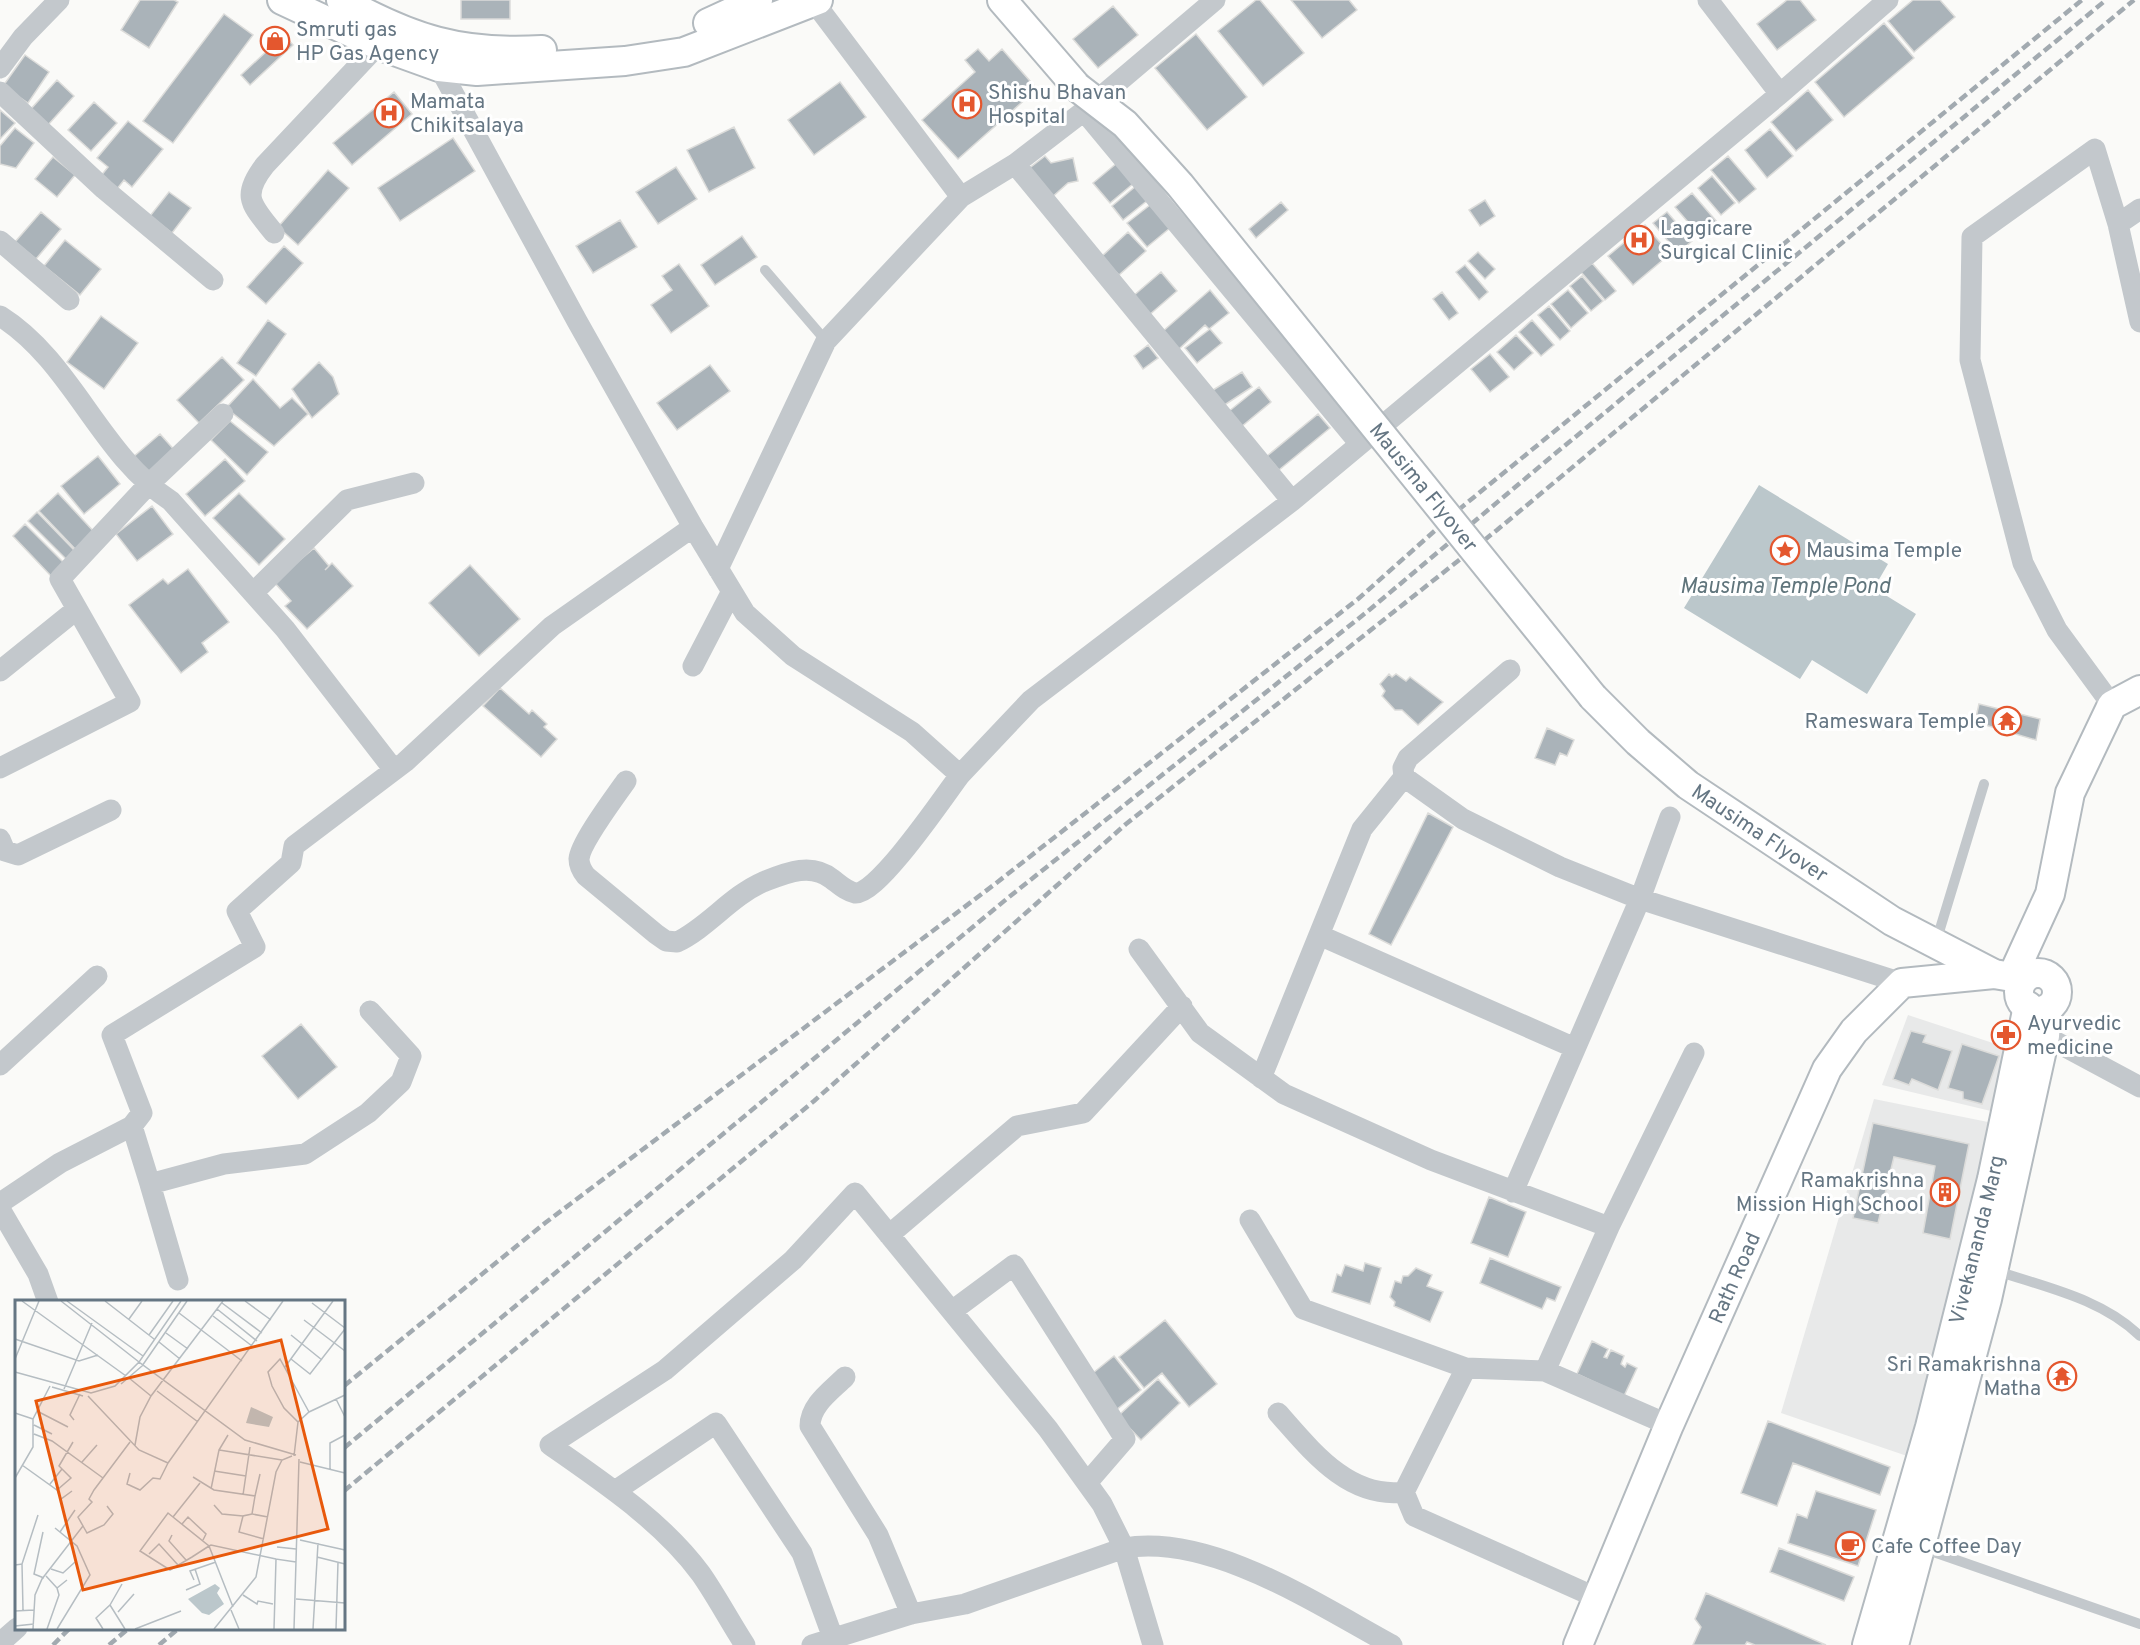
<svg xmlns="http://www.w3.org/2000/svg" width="2140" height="1645" viewBox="0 0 2140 1645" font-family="Overpass,sans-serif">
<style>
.built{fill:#e8e9e9}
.water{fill:#bbc7cb}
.building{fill:#aab3b9;stroke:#dcdcda;stroke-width:1.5}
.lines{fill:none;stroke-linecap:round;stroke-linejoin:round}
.secondary-casing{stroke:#b3babf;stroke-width:32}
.lane{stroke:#c3c8cc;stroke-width:10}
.street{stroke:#c3c8cc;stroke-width:21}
.secondary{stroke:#fff;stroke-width:28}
.rail{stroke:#a2aab0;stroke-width:4.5;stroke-dasharray:9 4.5;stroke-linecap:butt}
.secondary-bridge-casing{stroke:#b3babf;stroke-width:32;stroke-linecap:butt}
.secondary-bridge{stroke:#fff;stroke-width:28}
.labels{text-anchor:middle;stroke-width:6;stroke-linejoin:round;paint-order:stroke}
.poi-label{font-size:21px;fill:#657683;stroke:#fff;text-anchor:start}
.street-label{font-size:21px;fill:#657683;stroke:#fff}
.water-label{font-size:22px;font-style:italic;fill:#60757c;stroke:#fff}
.inset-road{fill:none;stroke:#b5bdc2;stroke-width:1.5}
.view{fill:#e8590c;fill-opacity:0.15;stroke:#e8590c;stroke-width:3}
.inset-edge{fill:none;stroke:#657683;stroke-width:3}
</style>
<rect width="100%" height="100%" fill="#fafaf8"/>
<path class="built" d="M1908 1015 2008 1048 1995 1112 1882 1085Z
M1874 1099 1993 1123 1910 1457 1781 1413Z"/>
<path class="water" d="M1759 485 1888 564 1874 588 1916 614 1867 694 1812 660 1800 679 1684 608Z"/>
<path class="building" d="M140 0H174L178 2 149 48 121 30Z
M461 0H510V19H461Z
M1256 0H1260L1304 53 1263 86 1218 31Z
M1291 0H1349L1357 10 1322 38Z
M1787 0H1800L1816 20 1777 50 1757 24Z
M1913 0H1940L1955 17 1914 52 1888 21Z
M1113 6 1138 35 1098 68 1073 39Z
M224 14 253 35 173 143 143 121Z
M1884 23 1914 58 1844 117 1815 82Z
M1196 34 1247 97 1207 130 1155 68Z
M284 35 293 45 250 85 241 75Z
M978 49 989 61 1002 49 1037 89 958 159 922 120 975 72 965 60Z
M25 55 49 72 28 103 3 86Z
M57 80 74 96 48 125 30 110Z
M840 82 866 117 814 155 788 120Z
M1808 90 1833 120 1796 151 1771 122Z
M394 92 412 114 352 165 333 143Z
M94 102 117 123 91 151 68 130Z
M0 110 15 123 0 139Z
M128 121 163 149 132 187 124 180 117 189 100 177 108 167 97 158Z
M734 127 755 168 709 192 687 150Z
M15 128 34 143 16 168 0 164V146Z
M1770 129 1793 156 1767 178 1745 150Z
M453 138 475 171 400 221 378 188Z
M1045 156 1051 163 1073 158 1078 181 1068 183 1050 199 1027 170Z
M1728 156 1756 189 1739 203 1711 170Z
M53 157 75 175 57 197 35 179Z
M1117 163 1134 183 1110 203 1093 183Z
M676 167 697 199 658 224 636 192Z
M328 170 349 188 298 245 278 227Z
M1712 176 1735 203 1721 215 1698 188Z
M1136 186 1148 200 1123 220 1112 206Z
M169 192 191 208 172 233 150 216Z
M1692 193 1717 222 1700 236 1675 207Z
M1485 200 1495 216 1480 226 1469 210Z
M1281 202 1288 210 1256 238 1249 229Z
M1150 205 1170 228 1147 247 1127 223Z
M41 212 61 229 36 259 15 242Z
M1667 212 1692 241 1678 253 1653 223Z
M620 220 637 247 593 273 576 246Z
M1645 225 1670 254 1633 285 1608 256Z
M1128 232 1146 251 1119 275 1101 257Z
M742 236 757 257 715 285 701 265Z
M65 240 101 269 80 295 44 266Z
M284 246 303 263 266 304 247 287Z
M1478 252 1495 269 1485 279 1468 261Z
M1592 263 1616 291 1605 300 1581 272Z
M679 264 709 306 671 333 651 305 672 290 662 276Z
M1465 265 1488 292 1479 300 1456 272Z
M1161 272 1177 291 1148 316 1132 297Z
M1582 276 1603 301 1591 311 1570 286Z
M1210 290 1229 313 1209 329 1205 325 1179 349 1162 332Z
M1568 290 1588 313 1571 328 1551 304Z
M1442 292 1458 313 1449 320 1433 299Z
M1549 306 1570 331 1560 340 1538 315Z
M101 316 138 343 104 389 67 362Z
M268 320 286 334 256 376 237 363Z
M1532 320 1554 345 1541 356 1519 332Z
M1210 329 1222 343 1197 363 1185 348Z
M1516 335 1533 353 1514 370 1497 352Z
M1148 345 1158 358 1143 369 1134 356Z
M1490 354 1509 377 1490 392 1471 369Z
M222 357 244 380 199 423 177 400Z
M319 362 333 377 339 394 312 418 292 389Z
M710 365 730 391 677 430 657 403Z
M1242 372 1252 387 1223 406 1213 390Z
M253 379 280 408 292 398 308 414 274 446 226 408Z
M1259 387 1271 402 1241 427 1228 412Z
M1318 414 1330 428 1279 470 1267 456Z
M230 421 268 452 247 475 211 440Z
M160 434 177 453 149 477 132 458Z
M98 456 120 484 84 514 61 486Z
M225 459 245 481 205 516 186 494Z
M58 493 96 534 77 551 39 511Z
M239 493 285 539 259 565 213 518Z
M152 506 173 534 137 561 116 534Z
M37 512 74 550 66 559 28 521Z
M25 524 64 563 51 576 13 536Z
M314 548 329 566 325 570 332 563 353 586 307 629 285 606 291 601 274 582Z
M470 565 520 619 479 656 429 603Z
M188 569 229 622 202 643 208 652 181 673 129 605 163 579 168 584Z
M1389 674 1392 677 1396 674 1406 681 1410 677 1443 702 1418 725 1402 710H1395L1382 696 1385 691 1380 684Z
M500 688 529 714 532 710 547 724 544 727 557 739 541 757 483 706Z
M1979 704 2040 719 2036 740 1975 722Z
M1547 728 1574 740 1567 756 1560 753 1555 765 1535 758Z
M1428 813 1453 827 1391 945 1369 934Z
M301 1024 337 1067 298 1099 262 1056Z
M1911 1031 1926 1035 1923 1042 1952 1051 1938 1090 1912 1079 1909 1085 1893 1079Z
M1962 1044 1999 1056 1982 1104 1963 1099V1092L1948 1088Z
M1873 1123 1969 1144 1950 1239 1923 1233 1935 1166 1894 1157 1878 1223 1853 1218Z
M1489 1197 1526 1212 1508 1257 1471 1243Z
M1490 1258 1561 1287 1555 1301 1547 1298 1542 1309 1480 1283Z
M1365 1263 1381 1268 1370 1304 1332 1292 1337 1274 1341 1276 1345 1265 1363 1271Z
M1416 1268 1432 1275 1427 1286 1443 1292 1430 1322 1394 1306 1395 1302 1390 1297 1395 1281 1401 1283 1403 1276H1408Z
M1165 1320 1217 1384 1189 1407 1162 1373 1144 1388 1119 1357Z
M1592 1341 1608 1349 1604 1357 1607 1358 1611 1350 1624 1356 1621 1364 1625 1367 1627 1363 1637 1368 1624 1396 1577 1374Z
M1114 1356 1141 1390 1116 1410 1088 1377Z
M1158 1379 1180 1403 1141 1440 1118 1416Z
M1768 1421 1890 1467 1880 1495 1793 1463 1777 1506 1741 1493Z
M1816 1491 1876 1510 1858 1566 1788 1543 1797 1514 1807 1518Z
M1779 1548 1854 1577 1844 1601 1770 1572Z
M1706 1593 1826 1645H1755L1747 1642 1745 1645H1693L1701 1627 1695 1619Z"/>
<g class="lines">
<g class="secondary-casing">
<g id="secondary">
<path d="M282 0 378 45 439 67 477 71 625 61 684 52 818 0"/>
<path d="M341 0C411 39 461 55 542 50"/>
<path d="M1002 0 1077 87"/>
<path d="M708 23 758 0"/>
<path id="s1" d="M1593 697 1638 742 1688 785 1892 921 1994 974 2012 977 2032 973"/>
<circle cx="2038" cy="992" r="19"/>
<path d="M2012 977 2050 894 2070 793 2112 705 2140 690"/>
<path id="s2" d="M1578 1645 1669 1425 1827 1069 1854 1031 1902 983 1994 974"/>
<path id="s3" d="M1867 1645 1930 1427 1992 1179 2028 1006"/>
<path d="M1894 1645 1987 1299 2045 1036 2047 1011"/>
</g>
</g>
<path class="lane" d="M765 270 826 341
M1936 942 1984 784
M1994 1270C2044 1287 2101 1298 2140 1336
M1922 1548 2140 1624"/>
<path class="street" d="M1708 0 1780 94
M814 2 961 197
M439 67 577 321 693 527 745 613 793 656 912 732 960 775 1031 700 1292 501 1780 94 1888 0
M0 68 23 37 59 0
M0 92 104 189 213 280
M1084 111 1360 444
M1015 164 1292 501
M2118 224 2140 209
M274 233C252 205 240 197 265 165L378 45 380 32
M0 241 69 300
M0 316C73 362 99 454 171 501L285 629 394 770
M718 569 826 341 961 197 1015 164 1084 111 1215 0
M253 593 347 500 414 483
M693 666 732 591
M1510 670 1408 758 1403 768 1404 777 1463 819 1560 867 1640 899 1902 983
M0 671 77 609
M2112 705 2057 630 2023 563 1970 360 1972 237 2095 149 2118 224 2140 322
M0 768 130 702 60 579 147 486 223 414
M626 781C615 797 580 843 579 859 579 866 582 871 586 876L656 934 666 941 677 942C707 928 731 896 763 882 786 873 811 862 832 879 840 885 846 891 855 893 877 896 945 795 960 775
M0 839 5 851 18 855 111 810
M1319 935 1575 1048
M1139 949 1200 1033 1284 1094 1431 1160 1609 1227 1545 1371 1669 1425
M2045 1036 2140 1087
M0 1065 97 976
M1261 1078 1362 829 1404 777
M132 1126 150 1184 224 1164 305 1154 368 1113 401 1082 411 1056 370 1011
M150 1184 178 1280
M1513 1192 1640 899 1670 817
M0 1203 60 1163 132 1126 142 1113 112 1035 255 947 237 911 291 863 294 846 405 762 552 626 693 527
M0 1209 38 1274 48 1302
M1250 1220 1303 1309 1466 1368
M1609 1227 1694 1053
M889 1235 1017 1126 1083 1113 1182 1006
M952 1311 1014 1265 1125 1439 1087 1483
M1545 1371 1466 1368 1404 1492 1414 1516 1595 1597
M845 1377C831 1391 810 1405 810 1426L878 1535 911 1614
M1278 1413C1311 1450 1348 1499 1404 1492
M615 1491 716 1423 802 1553 833 1638
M0 1643 17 1628
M745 1645C730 1622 717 1597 701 1574 662 1521 604 1483 550 1445L665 1370 793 1260 855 1193 1048 1429 1102 1504 1124 1548 1153 1645
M812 1645 911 1614 965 1604 1124 1548C1211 1533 1318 1605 1392 1645"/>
<use href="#secondary" class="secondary"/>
<path class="rail" d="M344 1386 545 1223 995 884 1358 599 1457 511 2082 0
M344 1448 1009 897 1368 611 1551 457 2106 0
M344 1491 814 1101 1126 824 1497 530 2134 0
M53 1645 70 1628
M109 1645 129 1628
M159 1645 179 1628"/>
<g class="secondary-bridge-casing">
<g id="secondary-bridge">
<path id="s4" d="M1077 87 1125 124 1180 185 1593 697"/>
</g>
</g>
<use href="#secondary-bridge" class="secondary-bridge"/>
</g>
<defs>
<g id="shop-ring" transform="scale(1.5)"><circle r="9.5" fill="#fff" stroke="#e4572e" stroke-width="1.5"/><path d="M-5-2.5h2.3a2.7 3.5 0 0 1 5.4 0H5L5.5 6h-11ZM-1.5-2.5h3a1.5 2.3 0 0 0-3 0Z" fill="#e4572e"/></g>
<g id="hospital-ring" transform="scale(1.5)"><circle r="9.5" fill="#fff" stroke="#e4572e" stroke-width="1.5"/><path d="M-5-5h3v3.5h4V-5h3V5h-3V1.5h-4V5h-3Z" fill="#e4572e"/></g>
<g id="sight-ring" transform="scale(1.5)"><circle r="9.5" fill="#fff" stroke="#e4572e" stroke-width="1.5"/><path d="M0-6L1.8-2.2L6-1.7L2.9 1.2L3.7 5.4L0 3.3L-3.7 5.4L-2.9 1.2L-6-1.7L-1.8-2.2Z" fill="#e4572e"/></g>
<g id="temple-ring" transform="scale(1.5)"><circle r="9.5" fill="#fff" stroke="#e4572e" stroke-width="1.5"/><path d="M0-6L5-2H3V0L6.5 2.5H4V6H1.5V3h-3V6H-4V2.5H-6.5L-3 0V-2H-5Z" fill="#e4572e"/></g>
<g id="pharmacy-ring" transform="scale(1.5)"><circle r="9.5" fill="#fff" stroke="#e4572e" stroke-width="1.5"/><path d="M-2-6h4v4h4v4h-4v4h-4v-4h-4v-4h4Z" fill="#e4572e"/></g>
<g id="building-ring" transform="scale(1.5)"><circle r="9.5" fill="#fff" stroke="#e4572e" stroke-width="1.5"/><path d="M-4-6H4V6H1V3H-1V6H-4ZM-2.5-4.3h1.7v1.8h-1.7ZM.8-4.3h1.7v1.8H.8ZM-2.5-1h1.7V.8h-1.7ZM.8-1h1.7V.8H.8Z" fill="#e4572e"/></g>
<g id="cafe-ring" transform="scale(1.5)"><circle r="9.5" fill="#fff" stroke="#e4572e" stroke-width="1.5"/><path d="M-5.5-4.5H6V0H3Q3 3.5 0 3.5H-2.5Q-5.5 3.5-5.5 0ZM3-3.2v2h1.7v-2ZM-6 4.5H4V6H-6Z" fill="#e4572e"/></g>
</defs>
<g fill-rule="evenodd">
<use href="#shop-ring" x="275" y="41"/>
<use href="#hospital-ring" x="967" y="104"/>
<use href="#hospital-ring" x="389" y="113"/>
<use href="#hospital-ring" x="1639" y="240"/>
<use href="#sight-ring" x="1785" y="550"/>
<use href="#temple-ring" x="2007" y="721"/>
<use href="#pharmacy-ring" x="2006" y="1035"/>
<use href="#building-ring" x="1945" y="1192"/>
<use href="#temple-ring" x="2062" y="1376"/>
<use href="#cafe-ring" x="1850" y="1546"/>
</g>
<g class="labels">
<g class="poi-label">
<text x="296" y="36">Smruti gas<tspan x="296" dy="24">HP Gas Agency</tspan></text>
<text x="988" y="99">Shishu Bhavan<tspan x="988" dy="24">Hospital</tspan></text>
<text x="410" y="108">Mamata<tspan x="410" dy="24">Chikitsalaya</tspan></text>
<text x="1660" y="235">Laggicare<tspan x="1660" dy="24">Surgical Clinic</tspan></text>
<text x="1806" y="557">Mausima Temple</text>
<text x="1986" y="728" text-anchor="end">Rameswara Temple</text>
<text x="2027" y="1030">Ayurvedic<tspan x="2027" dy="24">medicine</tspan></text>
<text x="1924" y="1187" text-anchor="end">Ramakrishna<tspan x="1924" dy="24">Mission High School</tspan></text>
<text x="2041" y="1371" text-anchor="end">Sri Ramakrishna<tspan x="2041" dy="24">Matha</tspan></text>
<text x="1871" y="1553">Cafe Coffee Day</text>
</g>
<g class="street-label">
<text dy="7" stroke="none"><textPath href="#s4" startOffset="531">Mausima Flyover</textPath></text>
<text dy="7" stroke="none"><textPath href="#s1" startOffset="216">Mausima Flyover</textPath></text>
<text dy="7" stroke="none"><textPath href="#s3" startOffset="420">Vivekananda Marg</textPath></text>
<text dy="7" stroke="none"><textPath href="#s2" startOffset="399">Rath Road</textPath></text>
</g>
<g class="water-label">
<text x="1785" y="593">Mausima Temple Pond</text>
</g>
</g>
<g transform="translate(15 1300)">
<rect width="330" height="330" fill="#fafaf8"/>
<path d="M236 107 258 117 254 127 231 123ZM200 284 205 288 202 293 209 304 194 315 187 313 173 299Z" fill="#bbc7cb"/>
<path class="inset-road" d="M7 1 111 76M52 1 128 56M90 1 139 39M166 1 124 62 230 140 281 155M230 1 256 20M207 3 247 33M297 3 330 28M202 9 242 41M164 13 227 61M198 16 237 46M114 19 127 1M289 20 330 51M151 33 173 49M134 35 158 1M276 35 307 60M0 39 64 61 83 55M144 42 165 59M0 59 24 1M276 59 295 74 330 29M127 66 172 1M270 67 318 1M0 72 76 93 100 86 124 62 46 1M114 78 136 96M106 84 127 66M37 87 68 96M49 89 77 23M142 91 183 122M73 96 124 150 153 163 268 1M321 99 330 117M22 111 53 127M0 113 18 119M59 120 55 115 65 94M283 122 269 108 257 86 253 72 265 59 294 112M19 125 37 134M19 134 37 141 88 178M213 135 204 150 267 160M120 145 125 117 136 96 208 1M279 156 283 122 294 112 330 95M67 162 82 145M285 162 330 173M7 165 42 190 56 178 44 166 58 142M315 169V143L330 135M199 171 231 176M115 173 112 184 125 190 138 178 145 179 153 163M178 177 199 190 240 196 237 214 253 217M0 178 18 147V119L35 86M35 184 47 169M196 189 204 150M42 190 46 199 57 191M228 195 235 147M240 196 245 174M199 205 207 214 228 216M237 214 228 216 224 232 249 239M158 217 185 183M167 224 173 217 191 234 188 240M68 226 72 233 89 225 98 214 92 206M40 228 62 246 75 275 42 329M28 232 19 274 29 278M45 232 60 210M157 235 154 241 171 260M285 240 330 250M262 247 281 249M134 254 144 244 163 265M302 257 330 264M7 264 23 215M0 265 7 264 8 310M36 269 48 273 60 262M31 276 42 288 52 280M179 280 175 271 201 262M171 290 185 284 180 269M228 295 242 304 243 301 258 304M281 299 330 303M95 305 107 284M218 307 194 246 153 213 125 251 155 270 177 257 194 246 196 245 261 259M216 310 224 329M0 311 19 310M103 312 119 294M0 326 19 324M18 329 20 295 27 279 68 226 63 217 77 202 74 199 79 190 115 142M32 329 44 295 42 288M88 329 81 318 95 305 110 329M120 329 166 311M199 329 241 277 261 172 267 160 277 156M259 329 261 259 281 262M279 329 284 159M298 329 303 243M321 329 323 262"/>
<path class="view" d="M266 40 313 229 68 290 21 101Z"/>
<rect width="330" height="330" class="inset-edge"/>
</g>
</svg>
